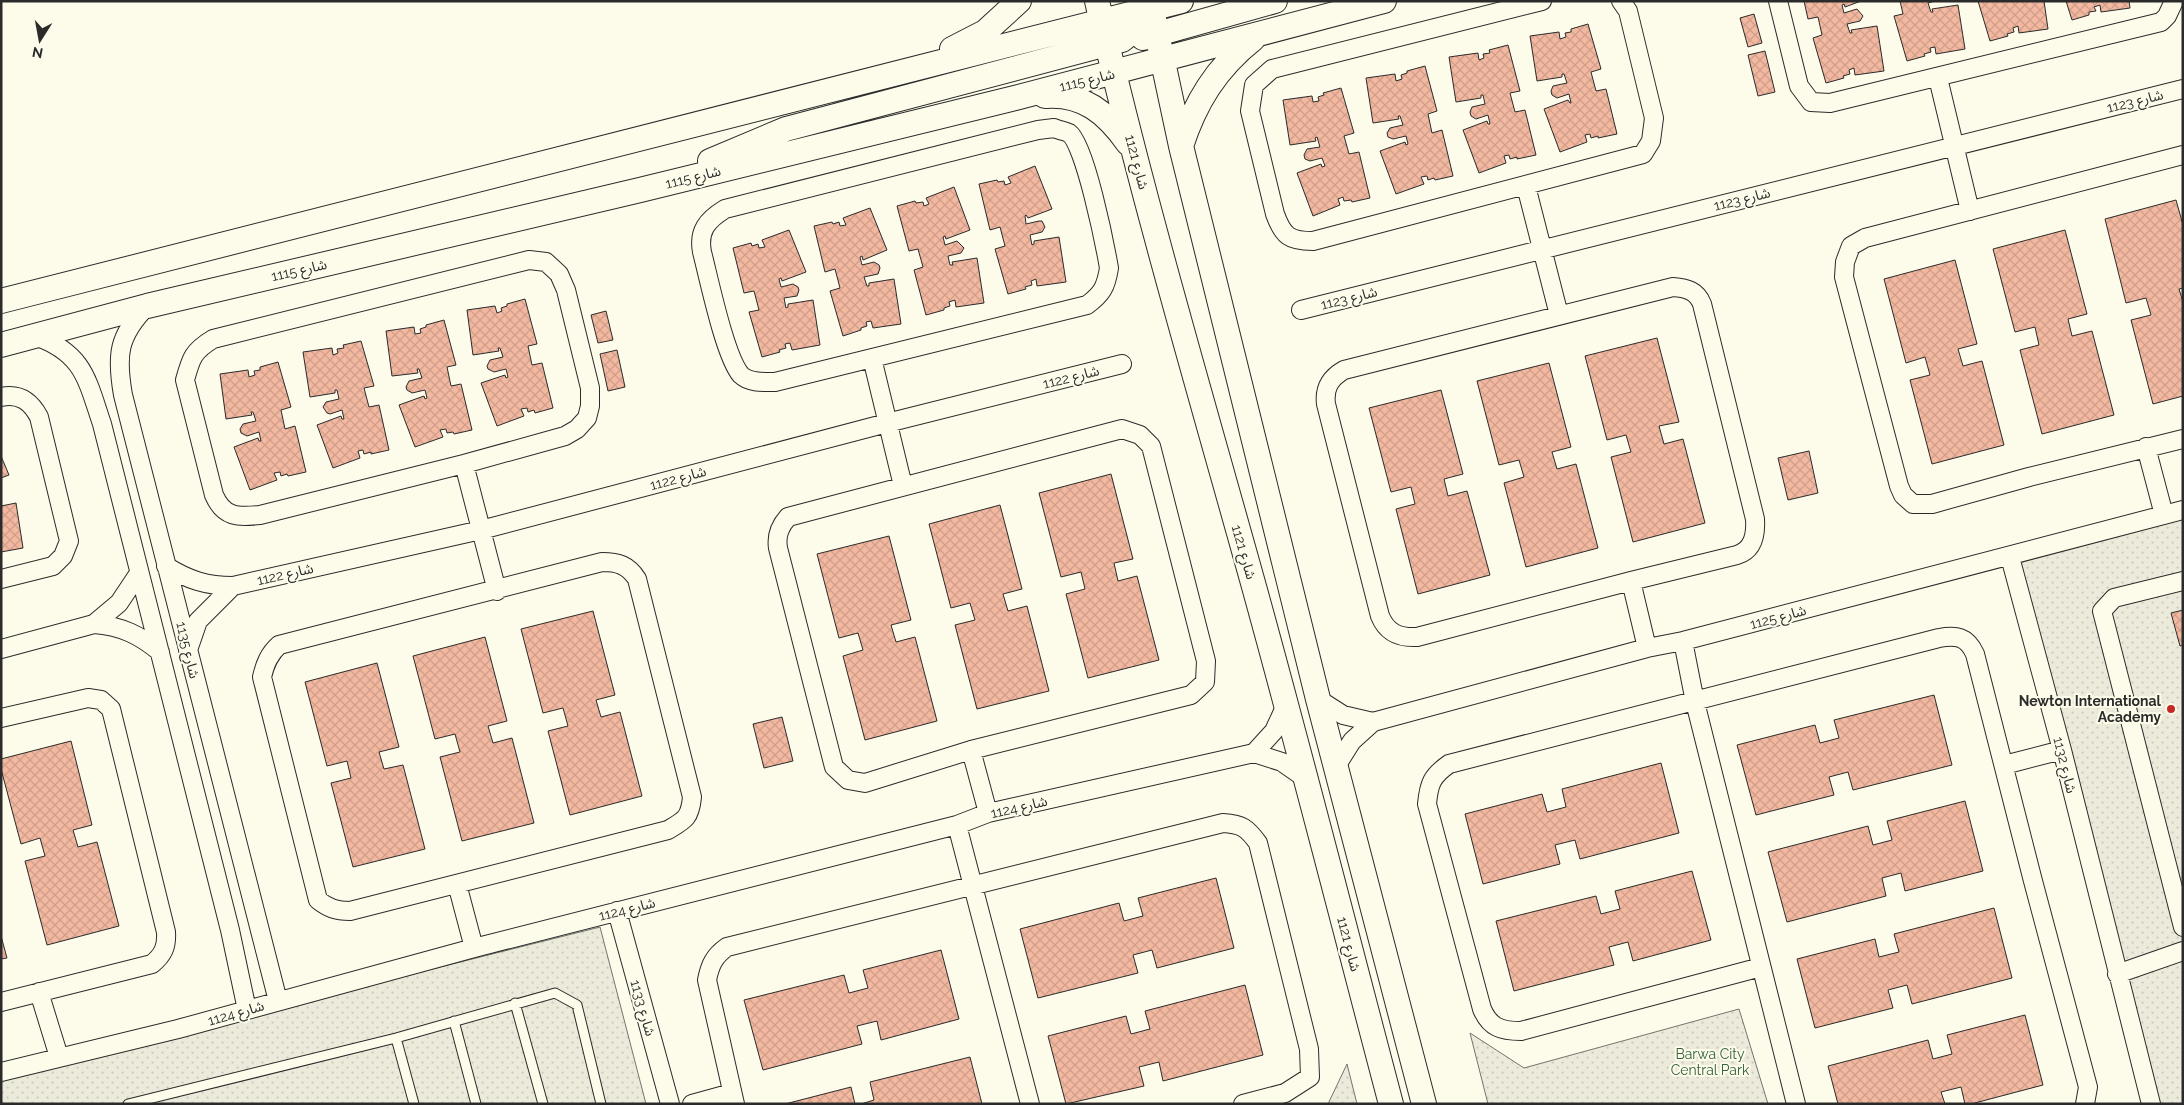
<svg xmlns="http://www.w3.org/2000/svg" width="2184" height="1105" viewBox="0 0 2184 1105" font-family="Raleway,'Noto Sans Arabic',sans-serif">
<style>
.park{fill:url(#park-dots);stroke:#74746e}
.building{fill:url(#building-cross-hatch);stroke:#2b2b2b}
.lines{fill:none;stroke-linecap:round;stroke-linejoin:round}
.lane-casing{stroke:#2b2b2b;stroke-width:11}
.street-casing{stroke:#2b2b2b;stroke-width:20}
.secondary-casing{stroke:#2b2b2b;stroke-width:26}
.lane{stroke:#fdfbea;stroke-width:9}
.street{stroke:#fdfbea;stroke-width:18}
.secondary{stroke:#fdfbea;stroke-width:24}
.poi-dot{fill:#c62828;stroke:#fdfbea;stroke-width:2}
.labels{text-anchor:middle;stroke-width:4;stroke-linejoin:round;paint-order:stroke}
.street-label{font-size:14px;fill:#2b2b2b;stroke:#fdfbea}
.poi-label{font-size:14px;font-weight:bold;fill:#2b2b2b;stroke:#fdfbea;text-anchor:end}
.park-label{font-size:14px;fill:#34623c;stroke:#fdfbea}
</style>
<defs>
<pattern id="park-dots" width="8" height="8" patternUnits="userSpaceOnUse" patternTransform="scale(1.25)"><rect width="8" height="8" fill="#ecebdb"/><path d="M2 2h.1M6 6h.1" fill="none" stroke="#cbcabc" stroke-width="1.8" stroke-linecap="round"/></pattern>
<pattern id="building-cross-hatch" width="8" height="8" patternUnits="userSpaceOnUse" patternTransform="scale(1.25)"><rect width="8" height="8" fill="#f2b8a0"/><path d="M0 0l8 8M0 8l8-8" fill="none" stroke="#d09e8a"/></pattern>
</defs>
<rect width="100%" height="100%" fill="#fdfbea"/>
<path class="park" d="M2183 518V1104H2160L2010 557Z
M600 927 646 1104H1V1077Z
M1739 1009 1768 1104H1488L1470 1033 1524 1068Z
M1347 1064 1357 1104H1328Z"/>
<path class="building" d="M1804 1H1861L1845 7 1844 4 1842 5 1844 13 1857 9 1863 16 1860 21 1847 24 1850 33H1852L1851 30 1877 26 1884 71 1855 75 1854 68 1849 70 1850 74 1843 76 1844 78 1826 83 1813 38 1822 35 1818 17 1808 19Z
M1900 1H1935L1928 3 1931 12H1933L1932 9 1958 5 1965 49 1936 54 1935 47 1930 48 1931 52 1924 54 1925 56 1907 61 1894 16 1903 14Z
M1978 1H2044L2048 29 2019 33 2018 26 2013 28 2014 32 2007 34 2008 36 1990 41Z
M2066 1H2129L2130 8 2101 12 2100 5 2094 7 2096 11 2089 12V15L2072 20Z
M1754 14 1762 43 1748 47 1740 18Z
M1588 24 1601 69 1591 72 1596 91 1606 89 1617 134 1598 138V136L1591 138 1590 134 1585 135 1587 142 1560 152 1544 109 1568 100 1570 103H1571L1569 94 1557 98 1552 95 1551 91 1553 86 1567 83 1564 74H1562V77L1537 81 1530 36 1559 32 1560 39 1566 37 1565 33 1571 32V29Z
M1508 45 1520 91 1510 93 1515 112 1525 110 1536 155 1517 159V157L1510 159 1509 155 1504 156 1506 163 1479 173 1463 130 1487 121 1488 124H1490L1488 115 1476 119 1471 116 1470 112 1472 107 1485 104 1483 95H1481V98L1456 102 1449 57 1478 53 1479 60 1484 58 1483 54 1490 53 1489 50Z
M1765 51 1775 92 1758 96 1748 55Z
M1425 66 1437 111 1428 114 1432 133 1442 130 1453 176 1435 180 1434 178 1428 180 1427 176 1421 177 1424 184 1396 194 1380 151 1405 142 1406 145 1408 144 1406 136 1393 139 1388 137 1387 133 1390 128 1403 125 1400 116H1398L1399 119 1373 123 1366 78 1395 74 1396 81 1402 79 1401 75 1407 73V71Z
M1341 88 1354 133 1344 136 1349 154 1359 152 1370 198 1352 202 1351 200 1344 201 1343 197 1338 199 1340 205 1313 216 1297 173 1321 164 1322 167 1325 166 1322 158 1310 161 1305 159 1304 155 1307 149 1320 147 1317 137 1315 138 1316 141 1290 145 1283 100 1312 96 1313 102 1319 101 1318 97 1324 95 1323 93Z
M1035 166 1052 209 1028 218 1026 215 1025 216 1026 224 1039 221H1042L1045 227 1042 232 1030 235 1032 245 1034 244V241L1059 237 1066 282 1037 286 1036 279 1031 281 1032 285 1025 287 1026 289 1008 294 995 249 1005 246 1000 227 990 230 979 184 997 180 998 182 1004 181 1005 185 1011 183 1008 177Z
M954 187 970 230 946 239 945 236 943 237 945 245 957 241 964 248 961 253 948 256 950 265H953L952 262 977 258 984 303 956 307 955 300 949 302 950 306 944 308V310L926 315 914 270 923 267 918 249 909 251 897 206 915 201 916 203 923 202 924 206 929 204 926 198Z
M2176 200 2183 225V288L2179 289 2183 302V396L2153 404 2131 320 2151 315 2146 298 2126 303 2105 219Z
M870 208 887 250 863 260 862 256 860 257 862 265 874 262 879 265 880 268 878 274 864 277 867 286H869V283L894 279 901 324 873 328 871 321 866 322 867 326 861 328V330L843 336 830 291 840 288 835 269 825 272 814 226 832 222 833 224 839 222 840 226 846 225 843 218Z
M789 230 806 272 782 281 781 278 779 279 781 287 793 284 798 287 799 290 797 296 784 298 786 308 788 307V304L813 300 820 345 792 350 790 343 785 344 786 348 779 350 780 352 762 357 749 312 759 310 754 291 744 293 733 248 751 243 752 246 758 244 759 248 765 247 762 240Z
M2065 230 2087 314 2068 319 2072 336 2092 331 2114 415 2042 434 2020 350 2039 345 2035 327 2015 332 1993 249Z
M1955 260 1977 344 1958 349 1963 366 1982 361 2004 445 1932 464 1910 380 1930 375 1925 357 1906 363 1884 279Z
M525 299 537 344 528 346 532 365 542 363 553 408 535 413 534 410 528 412 527 408 521 409 524 416 497 426 481 383 505 375 506 378 508 377 506 369 494 372 488 369 487 366 490 360 503 357 500 348H498L499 351 473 355 467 310 495 306 497 313 502 311 501 308 507 306V304Z
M606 311 613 340 598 343 591 315Z
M444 320 456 365 447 367 451 386 461 384 472 430 454 434 453 432 447 433 446 429 440 430 443 437 415 447 399 405 424 396 425 399 427 398 425 390 412 393 407 390 406 387 409 381 422 378 419 369H417L418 373 392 376 386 331 414 327 415 334 421 333 420 329 426 327V325Z
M1657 338 1679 422 1659 426 1664 444 1683 439 1705 523 1633 542 1611 457 1631 452 1626 435 1607 440 1585 356Z
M361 341 374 386 364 388 369 407 379 405 389 450 371 454V452L364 454 363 450 358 451 360 458 333 468 317 425 341 416 342 419H344L342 410 330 414 327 413 323 407 326 402 339 399 337 390H335V393L310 397 303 352 332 348 333 355 338 353 337 349 344 348 343 345Z
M617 350 625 387 608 391 600 354Z
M278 362 291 407 281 410 285 429 295 426 306 472 288 476 287 474 281 476 280 472 274 473 277 480 250 490 234 447 258 438 259 441H261L259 432 247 436 241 433 240 429 243 424 256 421 253 412H251L252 415 226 419 220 374 248 370 249 377 255 375 254 371 260 370V367Z
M1549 363 1571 447 1552 452 1557 469 1576 464 1598 548 1526 567 1504 483 1524 477 1519 460 1499 465 1477 381Z
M1441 390 1463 474 1444 479 1448 496 1467 491 1490 575 1418 594 1396 509 1415 504 1411 487 1391 492 1369 408Z
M1809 451 1818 493 1788 500 1778 458Z
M1 456 9 475 1 478Z
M1111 474 1133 559 1114 563 1118 581 1137 576 1159 660 1088 678 1066 594 1085 589 1081 572 1061 577 1039 493Z
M16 503 23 548 1 552V506Z
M1000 505 1022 589 1003 594 1008 611 1027 606 1049 691 977 709 955 625 975 620 970 603 951 608 929 524Z
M889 536 911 620 891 625 896 642 915 637 937 721 865 740 843 656 863 650 858 633 839 638 817 554Z
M2183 610V645L2180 646 2171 613Z
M593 611 615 695 596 700 601 717 620 712 642 796 570 815 548 731 568 726 563 708 543 713 521 629Z
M485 637 507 721 488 726 493 743 512 738 534 823 462 841 440 757 460 752 455 734 435 739 413 656Z
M377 663 399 747 379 752 384 769 403 765 425 849 353 867 331 783 351 778 347 761 327 766 305 682Z
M1934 695 1952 765 1853 790 1848 772 1829 777 1834 795 1756 815 1737 745 1815 725 1820 743 1839 738 1834 720Z
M782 717 793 761 764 768 753 724Z
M71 741 92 825 73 830 78 847 97 842 119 926 47 945 25 861 45 856 40 838 21 844 1 769V759Z
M1661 763 1679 833 1580 859 1575 840 1555 845 1560 864 1483 884 1465 814 1542 794 1547 812 1566 807 1562 789Z
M1965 801 1983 871 1905 891 1901 873 1882 878 1886 896 1787 922 1768 852 1868 826 1873 845 1892 840 1887 821Z
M1692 871 1711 940 1633 961 1628 942 1609 947 1614 965 1514 991 1496 921 1596 896 1601 914 1620 909 1615 891Z
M1216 878 1234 948 1157 968 1152 950 1133 955 1138 973 1038 998 1020 929 1119 903 1124 921 1143 916 1138 898Z
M1994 908 2012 978 1912 1004 1907 985 1888 990 1893 1008 1815 1028 1797 959 1875 939 1879 957 1899 952 1894 934Z
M1 936 7 958 1 959Z
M941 950 959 1019 881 1040 877 1021 857 1026 862 1044 763 1070 744 1000 844 975 849 993 868 988 863 970Z
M1245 985 1263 1055 1163 1081 1159 1062 1139 1067 1144 1086 1066 1104 1048 1036 1126 1016 1131 1034 1150 1029 1145 1011Z
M2025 1015 2043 1085 1971 1104H1965L1961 1087 1941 1092 1945 1104H1838L1828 1066 1928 1040 1933 1059 1952 1054 1947 1035Z
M970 1057 982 1104H861L874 1100 870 1082Z
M851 1087 855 1104H785Z"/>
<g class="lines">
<g class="lane-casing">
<path id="lane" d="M515 1003 543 1104
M454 1021 476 1104
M396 1038 414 1104
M128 1104 396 1038 555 993 577 1005 601 1104"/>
</g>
<g class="street-casing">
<path id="street" d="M1542 1 1272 69 1254 85 1250 111 1275 214C1283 236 1289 241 1313 241L1643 154 1651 141 1654 118 1628 11 1621 1
M1778 1 1799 86 1811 102 1830 103 2161 22 2167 16 2174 1
M1938 78 1970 211
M1054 128C1058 130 1065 131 1069 133 1085 144 1105 245 1109 268 1106 287 1102 294 1087 305L775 382C764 382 749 383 741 375 725 357 709 279 702 252 698 231 707 220 725 209L1038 130Z
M2183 155 1865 238 1851 246 1845 262 1844 277 1899 486 1903 495 1913 504H1932L2029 477 2183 439
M1526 186 1559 315
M529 260 546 262 559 274 566 290 590 388V406L587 418 577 429 565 436 464 464 260 515C238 517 224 518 214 495L185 380C191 358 193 351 213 339Z
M1673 287C1687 288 1697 291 1702 304L1755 519C1756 535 1753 550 1737 555L1631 581 1417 637C1399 638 1387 633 1380 616L1326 404C1324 388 1330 378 1344 370Z
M147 306C118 336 116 355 123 395L278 1001
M1301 310 2183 89
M35 336C84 353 87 380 102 424L230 930 247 1010
M872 358 903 486
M1 397C20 393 31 402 39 417L69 541 63 556 53 566 1 579
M1122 429 1140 435 1151 446 1206 661 1205 682 1191 695 971 750 865 783 848 780 834 767 778 548C776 535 780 526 788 517Z
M2146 447 2164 515
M464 464 497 591
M2010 557 2062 750 2151 1104
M602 562C618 562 628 565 637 579L692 797C690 818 685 820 668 830L350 911C336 911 328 908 318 900L262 677C265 664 269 654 279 645Z
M166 566C188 580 207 586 233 586L481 530 887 423 1122 364
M1631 581 1647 648
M2183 581 2114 598 2102 611 2183 927
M94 624C121 626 140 635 160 652
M1683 641 1695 702 1796 1104
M1 649 94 624 119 603 139 573
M188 650 198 621 233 586
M1318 699 1343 715 1373 722 1647 648 1683 641 2183 510
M1 718 88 698 101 700 111 709 166 932C167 947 163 955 152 964L1 1002
M971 750 988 813
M1254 753 1274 731 1286 705
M2004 765 2062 750
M1335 768 1352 741 1373 722
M957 825 1030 1104
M457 884 474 948
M617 911 670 1104
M1761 967 1521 1031C1502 1031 1490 1028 1482 1009L1427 804C1429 783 1432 776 1449 764L1939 638C1956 635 1967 636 1975 654L2033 881 2088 1087 2085 1104
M2117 974 2183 951
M39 992 59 1057
M1 1072 178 1029 474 948 957 825 988 813 1254 753 1282 762 1305 778
M692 1104 732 1093
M735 1104 707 980C710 965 714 956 727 947L1223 823C1242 824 1247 828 1258 843L1309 1049 1310 1077 1285 1093 1243 1104"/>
</g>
<g class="secondary-casing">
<path id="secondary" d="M1097 1C1142 197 1199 389 1253 583 1301 756 1345 930 1391 1104
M1150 1 1181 146 1318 699 1424 1104
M1143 38 1275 1
M952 49 985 32 1019 1
M1045 96C1083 93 1107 113 1128 143
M1181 146C1195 103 1216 68 1253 39
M710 161 786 129 1122 40 1143 23 1151 9
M1 301 1181 1
M1 345 147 306 640 190 1015 98 1384 1"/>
</g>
<use href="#lane" class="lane"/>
<use href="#street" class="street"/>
<use href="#secondary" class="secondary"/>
</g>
<circle class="poi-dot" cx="2171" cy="709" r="5"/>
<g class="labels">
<g class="street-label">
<text transform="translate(1087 80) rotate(-14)" y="5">شارع 1115</text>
<text transform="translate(2135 101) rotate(-14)" y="5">شارع 1123</text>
<text transform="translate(1137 162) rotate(75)" y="5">شارع 1121</text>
<text transform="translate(693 177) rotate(-14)" y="5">شارع 1115</text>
<text transform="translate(1742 199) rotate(-14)" y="5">شارع 1123</text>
<text transform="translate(299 270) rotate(-13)" y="5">شارع 1115</text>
<text transform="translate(1349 298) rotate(-14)" y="5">شارع 1123</text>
<text transform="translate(1071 377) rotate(-14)" y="5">شارع 1122</text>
<text transform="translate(678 478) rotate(-15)" y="5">شارع 1122</text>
<text transform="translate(1244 552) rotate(74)" y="5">شارع 1121</text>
<text transform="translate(285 574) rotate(-13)" y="5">شارع 1122</text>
<text transform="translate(1778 617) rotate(-15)" y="5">شارع 1125</text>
<text transform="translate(188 650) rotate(76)" y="5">شارع 1135</text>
<text transform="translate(2065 765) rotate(76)" y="5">شارع 1132</text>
<text transform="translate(1019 807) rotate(-13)" y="5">شارع 1124</text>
<text transform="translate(627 909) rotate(-14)" y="5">شارع 1124</text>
<text transform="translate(1349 944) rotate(75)" y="5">شارع 1121</text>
<text transform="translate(643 1008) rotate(74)" y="5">شارع 1133</text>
<text transform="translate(236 1013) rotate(-16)" y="5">شارع 1124</text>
</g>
<g class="poi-label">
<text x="2161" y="706">Newton International<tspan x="2161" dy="16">Academy</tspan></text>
</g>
<g class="park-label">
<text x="1710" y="1059">Barwa City<tspan x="1710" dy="16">Central Park</tspan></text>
</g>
</g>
<rect width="2184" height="1105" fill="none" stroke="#2b2b2b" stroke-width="5"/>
<g transform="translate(40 40) rotate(191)" stroke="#fdfbea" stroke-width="4" paint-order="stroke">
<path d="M0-4L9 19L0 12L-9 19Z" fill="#2b2b2b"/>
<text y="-8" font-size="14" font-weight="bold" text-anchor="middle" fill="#2b2b2b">N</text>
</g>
</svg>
